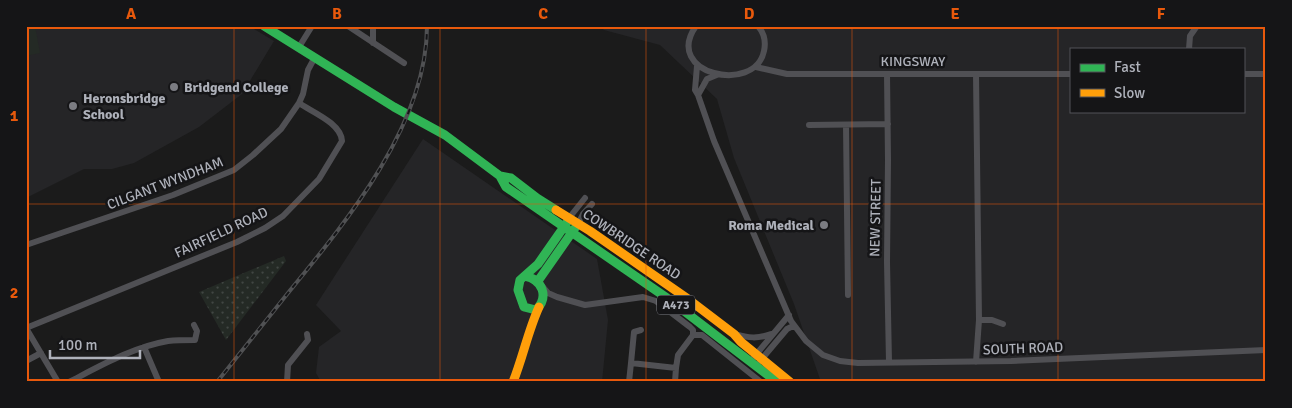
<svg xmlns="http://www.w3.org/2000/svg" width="1292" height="408" viewBox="0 0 1292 408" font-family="Signika,sans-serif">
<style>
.built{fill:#252527;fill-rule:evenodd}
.grass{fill:url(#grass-dots)}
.garden{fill:#242a25}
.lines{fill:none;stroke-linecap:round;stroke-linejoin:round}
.street{stroke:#505054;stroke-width:6}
.fast{stroke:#30b455;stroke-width:9}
.slow{stroke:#ff9f0a;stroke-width:9}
.rail-casing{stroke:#505153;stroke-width:4}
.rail{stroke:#151517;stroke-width:2;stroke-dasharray:5.5;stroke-linecap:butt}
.grid{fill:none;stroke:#e8590c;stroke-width:1;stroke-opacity:0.55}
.poi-dot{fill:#7b7c82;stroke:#151517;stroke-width:2}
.labels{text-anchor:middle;stroke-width:5;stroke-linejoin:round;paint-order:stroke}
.shield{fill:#151517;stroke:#808289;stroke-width:1}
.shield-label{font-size:12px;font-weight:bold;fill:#aeb1ba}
.street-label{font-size:14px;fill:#aeb1ba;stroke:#151517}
.poi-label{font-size:14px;font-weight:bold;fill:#aeb1ba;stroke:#151517;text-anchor:start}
.neatline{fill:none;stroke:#e8590c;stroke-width:2}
.grid-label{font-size:16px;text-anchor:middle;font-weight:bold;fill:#e8590c}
</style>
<defs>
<pattern id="grass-dots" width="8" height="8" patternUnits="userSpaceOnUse" patternTransform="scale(1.25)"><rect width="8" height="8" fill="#242a25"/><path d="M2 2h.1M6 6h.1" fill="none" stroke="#414643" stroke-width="1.8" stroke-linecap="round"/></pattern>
</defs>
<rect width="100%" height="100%" fill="#1b1b1b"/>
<path class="built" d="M26 26H249L274 41 242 94 199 127 134 163 112 169H84L26 198Z
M599 26H1266V382H821L794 304 734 158 717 99 660 45 604 30ZM1071 49H1243V111H1071Z
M423 139 597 259 608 320 602 382H321L316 373 319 347 341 331 316 305Z"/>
<path class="grass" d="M284 256 286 261 226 340 199 292Z"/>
<path class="garden" d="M26 26H35L40 53 26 56Z"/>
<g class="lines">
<path class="street" d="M348 26 404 63
M373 26V43
M696 26C662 74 755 95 764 51 766 42 764 33 758 26
M299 47 312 26
M1189 49 1190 36 1197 26
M697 66 695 90 698 95 714 141 791 321 806 341 823 355 840 361 858 363 1011 361 1266 350
M756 67 787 74H1071
M887 74 888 160 887 262 889 362
M976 74 979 320 976 362
M1243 74H1266
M698 95 707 79 719 74
M809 125 888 124
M846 125 848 295
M569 218 585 198
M578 224 583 214 592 204
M26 245 173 195 234 170 253 155 281 129 299 103 303 94 308 70 315 57
M542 286 548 293 557 297 585 305 643 297 656 301 690 327 693 330V335H702L761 382
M979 320H992L1003 324
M26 328 237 242 265 228 283 216 319 179 342 141C341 123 312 112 299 103
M26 328 58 382
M735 334C748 338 758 339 771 334
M144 347 159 382
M754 357 789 315
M26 361 41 353
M760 361 787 329 793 326
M631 363 634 332 641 330
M69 382C100 366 133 347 168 341 177 340 186 340 195 340L197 331 194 325
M287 382 288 365 308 340 307 334
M629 382 631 363 676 368 678 355 693 335
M675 382 676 368"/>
<path class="fast" d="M264 26 394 107 445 135 500 176 511 178 537 198 556 210
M500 176 506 187 667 298 777 382
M525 276C543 280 549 297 536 310L524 307 518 290 520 280 538 264 568 221
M538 281 575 228"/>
<path class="slow" d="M556 210 590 231 688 299 734 334 741 342 790 382
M513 382C523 357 528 331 539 307"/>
<g class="rail-casing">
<path id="rail" d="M217 382C241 352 264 323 288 293 347 221 427 124 427 26"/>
</g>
<use href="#rail" class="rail"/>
</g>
<path class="grid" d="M234 26V382M440 26V382M646 26V382M852 26V382M1058 26V382M26 204H1266"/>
<g class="poi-dot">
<circle cx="174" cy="87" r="5"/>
<circle cx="73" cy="106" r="5"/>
<circle cx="824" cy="225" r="5"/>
</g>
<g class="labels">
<rect class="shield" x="657" y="295.5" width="38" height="19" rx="4"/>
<g class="shield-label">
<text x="676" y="309">A473</text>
</g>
<g class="street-label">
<text x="913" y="66">KINGSWAY</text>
<text transform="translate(165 183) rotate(-21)" y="5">CILGANT WYNDHAM</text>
<text transform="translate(875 218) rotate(-89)" y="5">NEW STREET</text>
<text transform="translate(221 232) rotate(-25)" y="5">FAIRFIELD ROAD</text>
<text transform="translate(632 244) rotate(34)" y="5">COWBRIDGE ROAD</text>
<text transform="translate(1023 348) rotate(-2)" y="5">SOUTH ROAD</text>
</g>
<g class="poi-label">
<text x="184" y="92">Bridgend College</text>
<text x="83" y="103">Heronsbridge<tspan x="83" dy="16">School</tspan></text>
<text x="814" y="230" text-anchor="end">Roma Medical</text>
</g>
</g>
<rect width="1292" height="408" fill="none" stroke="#151517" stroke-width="55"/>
<rect x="1070" y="48" width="175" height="65" fill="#151517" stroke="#525358"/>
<rect x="1080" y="64" width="25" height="8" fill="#30b455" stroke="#525358"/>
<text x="1114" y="72" font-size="15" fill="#aeb1ba">Fast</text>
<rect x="1080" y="89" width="25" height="8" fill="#ff9f0a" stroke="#525358"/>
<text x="1114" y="98" font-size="15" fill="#aeb1ba">Slow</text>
<path d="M50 350v8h90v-8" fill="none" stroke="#aeb1ba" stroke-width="2.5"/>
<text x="58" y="350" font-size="15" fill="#aeb1ba" stroke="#151517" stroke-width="4" paint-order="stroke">100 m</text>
<rect x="28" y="28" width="1236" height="352" class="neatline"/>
<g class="grid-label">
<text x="131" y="19">A</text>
<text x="337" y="19">B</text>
<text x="543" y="19">C</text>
<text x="749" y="19">D</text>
<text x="955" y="19">E</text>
<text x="1161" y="19">F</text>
<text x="14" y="121">1</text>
<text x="14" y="298">2</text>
</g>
</svg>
